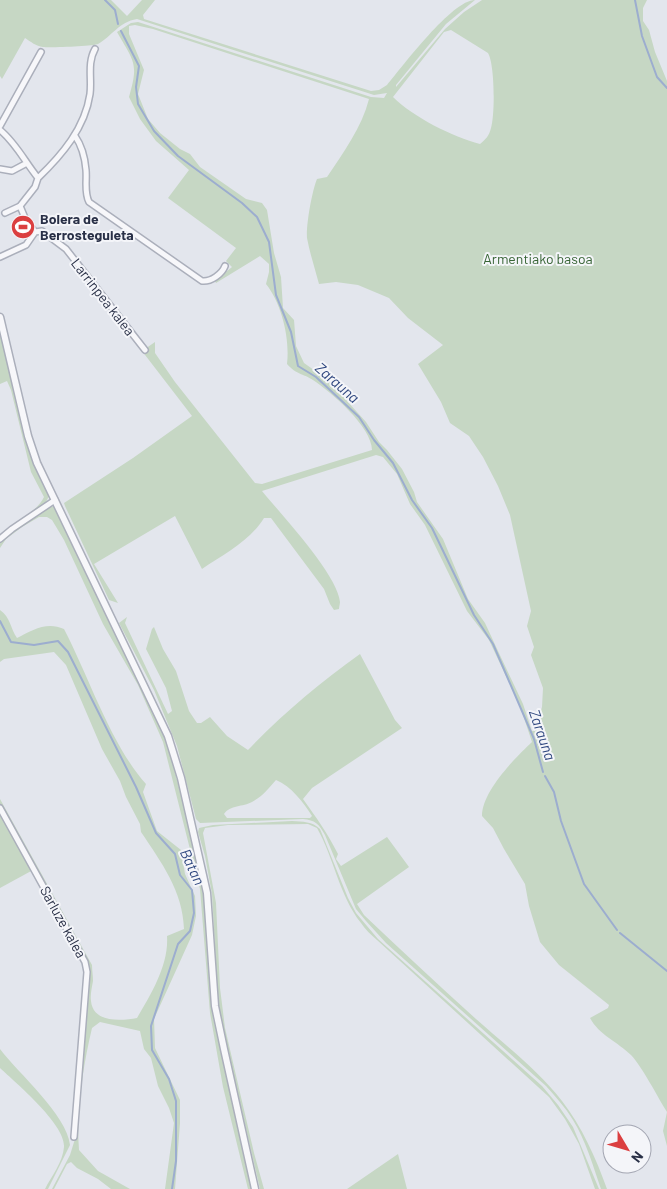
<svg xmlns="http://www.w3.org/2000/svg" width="667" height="1189" viewBox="0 0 667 1189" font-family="Barlow,sans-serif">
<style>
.green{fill:#c6d7c4;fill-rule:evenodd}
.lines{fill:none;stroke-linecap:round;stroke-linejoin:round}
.stream{stroke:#9cadcf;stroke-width:2}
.minor-casing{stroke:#abafbb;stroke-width:8}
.tertiary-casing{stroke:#abafbb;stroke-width:9}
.minor{stroke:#f7f7fa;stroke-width:5}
.tertiary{stroke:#f7f7fa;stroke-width:6}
.labels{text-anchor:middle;stroke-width:4;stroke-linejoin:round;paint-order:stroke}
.poi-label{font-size:14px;font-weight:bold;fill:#293047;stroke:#f4f5f9;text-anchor:start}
.park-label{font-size:14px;fill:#376435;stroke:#f4f5f9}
.street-label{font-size:14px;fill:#293047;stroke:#f4f5f9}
.water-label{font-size:15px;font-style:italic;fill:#2f477f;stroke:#f4f5f9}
</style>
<rect width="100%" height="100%" fill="#e3e6ed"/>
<path class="green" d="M0 0H111L127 16 142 0H155L143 15 144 19 371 91 379 90 387 85C403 66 452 0 475 0L446 24 396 85V87L445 29 464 12 482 0H647L643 8V21L649 30 655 52 667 81V1146L663 1131 667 1112C657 1096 643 1068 631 1055 618 1042 599 1035 590 1018L608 1008 609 1005 559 965 540 942 529 906 525 884 504 849 493 828 482 816C482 791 515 758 532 742L520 706 489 640 467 611 425 525 410 504 397 474 383 457 376 455 262 491C280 513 338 575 340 602 340 603 339 608 339 609L334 610 330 604 324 589 271 518H264C250 541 224 554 202 569L175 516 94 564 118 603 109 600 65 506 64 503 133 458 192 416 142 351 155 342V353L175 382 255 483 262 484 372 450C372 427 331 392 313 380 302 373 297 375 287 364 290 339 282 304 266 284L269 272V264L260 256 216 283 215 281 232 267 226 261 236 248 168 198 189 170 156 141 140 119 129 97C139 63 134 62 117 32L131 23 138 22 371 97 384 98 387 93 374 95 137 19C119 22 112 36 98 44 94 46 49 48 43 47 36 46 31 42 25 38L2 79 0 76ZM135 25 153 29 369 99C362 127 343 153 327 177L317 179C312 191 306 225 307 238 310 254 315 269 319 284L336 282 358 285 389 298 408 318 443 345 418 364 441 402 450 423 469 436 483 457 498 486 510 515 531 611 527 626 534 647 531 655 543 688 542 707 535 731H532L523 704 498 651 485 623 468 599 443 539 417 502 414 492 402 469 387 450 379 442 366 422 328 380 304 363 296 346 294 320 283 308 281 277 274 253 267 210 262 203 246 199 200 167 190 154 180 149 160 133 148 119 138 94 144 70 129 34V26ZM451 30 488 53C495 65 495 115 491 128 489 136 486 139 480 144 453 137 413 117 393 97L444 32Z
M0 330 27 444 49 496 45 504 0 537V535C14 523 37 512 44 497L31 472 11 390 7 381 0 384Z
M50 506 54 507 139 679 164 735 171 756 201 875 206 910 213 1018 251 1189H248L223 1087 210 1013 200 889 163 742 138 685 103 624 64 540 52 520 47 517H39L22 527 6 539 0 548V542L3 539 45 508Z
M0 610C11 618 10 628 17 638 32 630 47 621 64 629 89 677 111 745 146 784L143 792 157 831 181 850 185 874 195 896 196 916 192 935 154 1019 155 1048 180 1100V1123L175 1189H165L174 1123 169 1108 158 1086 151 1058 144 1049 140 1031 100 1022 92 1028C83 1066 76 1112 79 1150L98 1171 130 1189H111L98 1179 77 1168 71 1162 67 1164 54 1189H52L70 1155 75 1139 86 961 0 804V799L92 965C92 970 93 976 93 981 92 987 90 995 91 1001 93 1023 121 1021 137 1018 151 994 169 965 167 936L184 929C183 891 161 862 141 832L140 824 126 797 120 781 102 749 66 665 54 652 4 659 0 662Z
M127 617 125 623 168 714 172 711 166 688 146 649 152 629 154 627 163 649 176 671 189 711 197 723H201L210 717 227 736 248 750C282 714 320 683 360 654L395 720 402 728 312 788 303 799C316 817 328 834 338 854L336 859 341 866 387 837 409 867 357 904 364 915C401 950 438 985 476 1019 505 1045 538 1070 562 1101 582 1127 596 1158 607 1189H601C593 1166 586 1141 573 1120 565 1107 555 1096 546 1086L386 943 366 921 356 909 325 835C319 824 315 820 303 819L200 823 196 819 177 746 154 690 119 623ZM276 780C291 786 304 803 312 816L310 818H227L224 814C230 805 243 807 252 802 263 796 269 788 276 780Z
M0 812 33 870 0 888Z
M292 821C303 822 312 821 320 829L348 898 356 913 378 939 542 1086 558 1105 573 1127 599 1189H595L579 1144 565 1119 549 1097 377 940C371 935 365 929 361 923 339 895 334 858 317 828L308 824 228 825 205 828 203 833 216 903 220 988 225 1028 254 1153 264 1189H260L220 1016 217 983 212 894 205 856 198 832 199 828 213 825Z
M0 1049C18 1073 67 1115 70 1145L48 1189H45C51 1177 63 1162 64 1147 66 1125 16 1083 0 1068Z
M398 1154 407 1189H347Z"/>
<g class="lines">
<path class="stream" d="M105 0 115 10 118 24
M635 0 642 36 657 77 667 88
M121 31 139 66 136 87 138 104 154 131 178 156 242 203 257 217 269 242 276 295 291 332 298 366 316 377 359 417 374 440 393 463 412 500 432 528 474 615 493 644 534 739 543 772
M0 621 11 642 34 645 58 641 68 652 136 787 156 833 175 854 180 875 192 890 194 913 190 931 178 944 151 1026 152 1050 169 1079 176 1101V1161L172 1189
M545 776 554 792 561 821 584 884 617 930
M620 933 667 971"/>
<g class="minor-casing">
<path id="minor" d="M0 126 41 52
M0 130C16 143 25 162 38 178L35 187 20 206 25 218 35 232 26 245 0 257
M75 136C82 146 85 158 86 170 87 181 84 192 89 202L202 281C211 282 222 274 225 266
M0 169 12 171 27 163
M38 178C62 155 85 128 90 94 92 79 87 63 95 49
M5 213 20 206
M35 232 42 231 66 249 145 350
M0 539 12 529 55 500
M0 808 85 962 87 972 74 1137"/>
</g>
<g class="tertiary-casing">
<path id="tertiary" d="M0 317 28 436 37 463 168 736 181 778 207 893 215 1006 224 1049 255 1189"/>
</g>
<use href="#minor" class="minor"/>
<use href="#tertiary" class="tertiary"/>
</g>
<defs>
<g id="stadium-disc" transform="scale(1.25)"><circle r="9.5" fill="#db3f40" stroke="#f4f5f9"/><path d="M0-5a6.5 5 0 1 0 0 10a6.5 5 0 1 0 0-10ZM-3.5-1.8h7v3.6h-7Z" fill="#fff"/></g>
</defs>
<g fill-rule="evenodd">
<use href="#stadium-disc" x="23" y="227"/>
</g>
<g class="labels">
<g class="poi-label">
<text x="40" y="224">Bolera de<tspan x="40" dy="16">Berrosteguieta</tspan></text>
</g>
<g class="park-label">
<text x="538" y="264">Armentiako basoa</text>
</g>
<g class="street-label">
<text transform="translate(103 297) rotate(52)" y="5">Larrinpea kalea</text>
<text transform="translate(63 922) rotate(61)" y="5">Sarluze kalea</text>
</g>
<g class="water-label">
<text transform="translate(337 383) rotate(41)" y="5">Zarauna</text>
<text transform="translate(542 735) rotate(71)" y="5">Zarauna</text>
<text transform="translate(192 867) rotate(65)" y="5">Batan</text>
</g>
</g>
<g transform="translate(627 1149) rotate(128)"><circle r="24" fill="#f4f5f9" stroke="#a3a6b2"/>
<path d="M0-4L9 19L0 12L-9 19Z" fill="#db3f40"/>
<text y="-8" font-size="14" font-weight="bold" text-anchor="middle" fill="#293047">N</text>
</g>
</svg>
